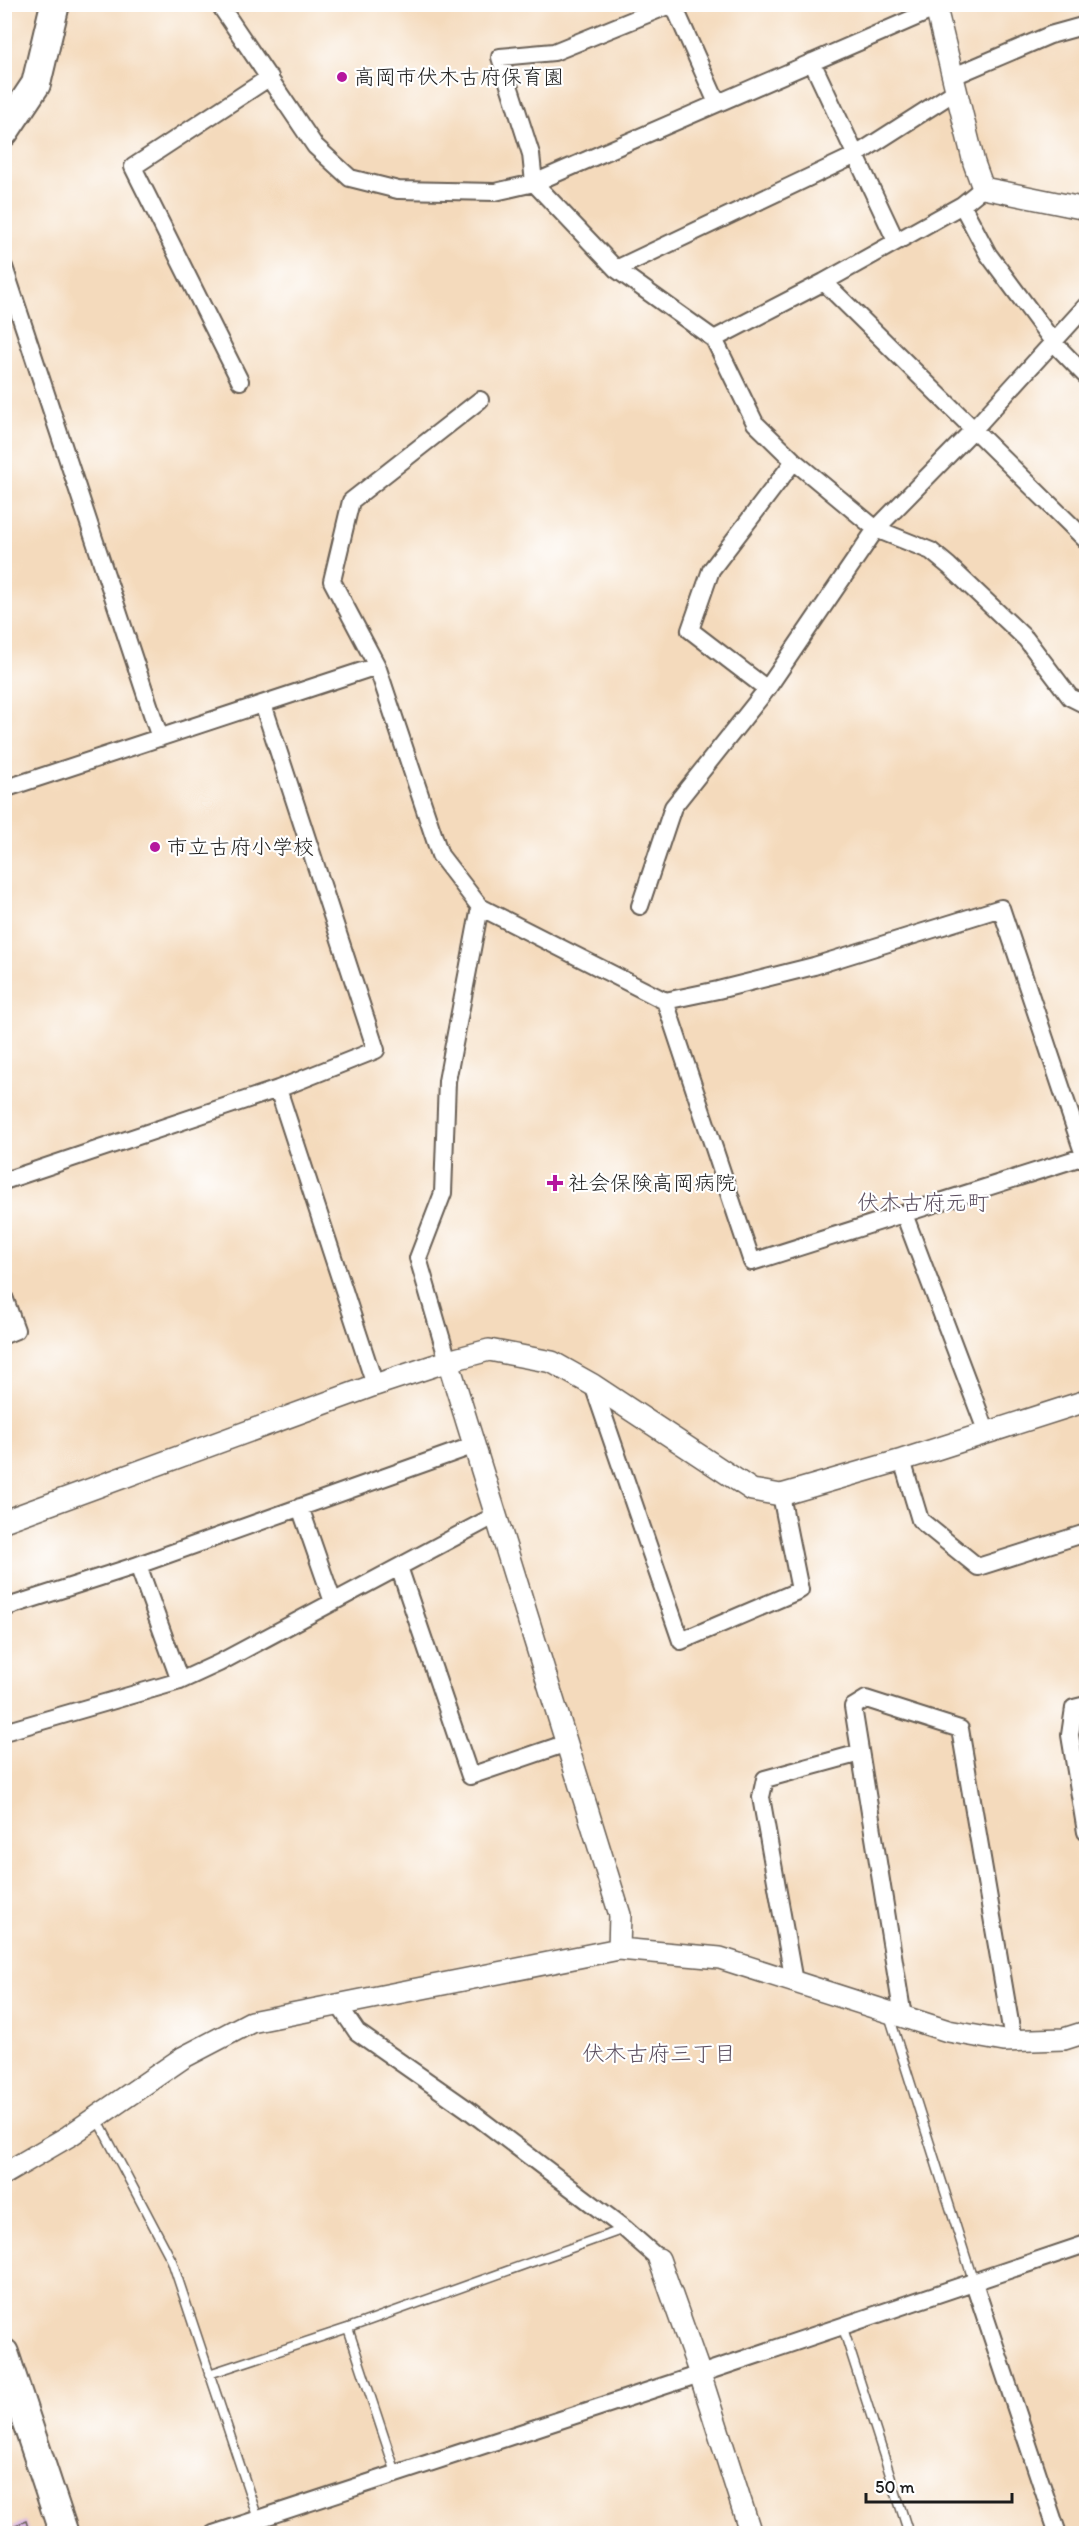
<svg xmlns="http://www.w3.org/2000/svg" width="1091" height="2538" viewBox="0 0 1091 2538" font-family="Itim,'Klee One',sans-serif">
<style>
.building{fill:#d6b1e0}
.lines{fill:none;stroke-linecap:round;stroke-linejoin:round}
.service-casing{stroke:#685e54;stroke-width:11}
.minor-casing{stroke:#685e54;stroke-width:20}
.tertiary-casing{stroke:#685e54;stroke-width:24}
.trunk-casing{stroke:#685e54;stroke-width:32}
.service{stroke:#fff;stroke-width:8}
.minor{stroke:#fff;stroke-width:16}
.tertiary{stroke:#fff;stroke-width:21}
.trunk{stroke:#fff;stroke-width:28}
.poi-dot{fill:#b5179e;stroke:#fff;stroke-width:2}
.labels{text-anchor:middle;stroke-width:4.5;stroke-linejoin:round;paint-order:stroke}
.poi-label{font-size:21px;fill:#1c1c1c;stroke:#fff;text-anchor:start}
.neighbourhood-label{font-size:22px;fill:#5d5061;stroke:#fff}
</style>
<rect width="100%" height="100%" fill="#fff"/>
<filter id="ink" filterUnits="userSpaceOnUse"><feTurbulence type="fractalNoise" baseFrequency=".0167" numOctaves="2"/><feDisplacementMap in="SourceGraphic" scale="12" xChannelSelector="R" yChannelSelector="G"/><feConvolveMatrix kernelMatrix="1 2 1 2 8 2 1 2 1" color-interpolation-filters="sRGB"/></filter>
<filter id="wash" filterUnits="userSpaceOnUse"><feTurbulence type="fractalNoise" baseFrequency=".008" numOctaves="4" result="noise"/><feDisplacementMap in="SourceGraphic" scale="24" xChannelSelector="R" yChannelSelector="G"/><feGaussianBlur stdDeviation="1.35" result="paint"/><feColorMatrix in="noise" values="0 0 0 0 0 0 0 0 0 0 0 0 0 0 0 0 0 1.4 0 .05"/><feComposite in="paint" operator="in"/></filter>
<g filter="url(#wash)">
<rect width="100%" height="100%" fill="#f4dabc"/>
<g id="blocks">
<path class="building" d="M26 2521 30 2534H16L13 2526Z"/>
</g>
</g>
<g filter="url(#ink)">
<use href="#blocks" fill-opacity="0" stroke="#685e54" stroke-width="1.5"/>
<g class="lines">
<g class="service-casing">
<path id="service" d="M889 2015 973 2280
M96 2117 172 2261 258 2519
M842 2325 909 2534
M348 2328 396 2473
M209 2374 348 2328 624 2229"/>
</g>
<g class="minor-casing">
<path id="minor" d="M219 4 315 146 350 178 398 190 495 192 534 183 937 8
M672 4 554 52 500 57 531 154 534 183 616 269 714 339 755 423 794 461 876 529 931 551 949 566 1026 639 1070 697 1086 705
M673 4 717 103
M812 62 896 241
M954 76 1050 35 1086 25
M962 205 988 254 1054 343 1086 376
M4 267 160 738
M616 269 856 155 956 91
M824 282 1086 540
M714 339 824 282 962 205 983 188
M240 381 133 167 270 77
M480 400 351 501 332 581 377 666 440 855 480 907 665 1001 718 990 814 966 1001 908 1086 1161
M767 689 690 630 711 570 794 461
M4 789 377 666
M640 906 673 807 767 689 876 529 974 429 1086 306
M665 1001 752 1262 1085 1156
M278 1089 375 1385
M4 1181 278 1089 376 1050 263 704
M904 1214 987 1433
M4 1297 16 1330 4 1335
M448 1361 418 1258 443 1193 447 1081 480 907
M593 1385 681 1641 800 1590 781 1495
M902 1460 920 1520 978 1567 1086 1533
M300 1507 333 1602
M138 1565 180 1681
M399 1567 470 1776 567 1743
M4 1608 138 1565 475 1445
M1086 1705 1074 1708 1070 1735 1086 1832
M4 1732 180 1681 219 1663 496 1515
M794 1982 761 1797 765 1779 860 1753
M338 2004 357 2032 467 2109 625 2229 659 2259
M903 2017 853 1707 866 1699 960 1729 1013 2040
M973 2280 1058 2534
M213 2534 700 2374 1086 2244"/>
</g>
<g class="tertiary-casing">
<path id="tertiary" d="M935 4 974 163 983 188 1086 209
M448 1361 620 1915 619 1949
M4 1521 375 1385 448 1361 489 1350 552 1362 593 1385 752 1490 781 1495 902 1460 1086 1401
M4 2174 69 2136 184 2057 251 2022 619 1949 720 1958 948 2031 1004 2041 1064 2039 1086 2032
M659 2259 700 2374 751 2534"/>
</g>
<g class="trunk-casing">
<path id="trunk" d="M4 132 36 84 55 4
M4 2353 64 2534"/>
</g>
<use href="#service" class="service"/>
<use href="#minor" class="minor"/>
<use href="#tertiary" class="tertiary"/>
<use href="#trunk" class="trunk"/>
</g>
</g>
<g class="poi-dot">
<circle cx="342" cy="77" r="6"/>
<circle cx="155" cy="847" r="6"/>
<path d="M552 1174h6v6h6v6h-6v6h-6v-6h-6v-6h6z"/>
</g>
<g class="labels">
<g class="poi-label">
<text x="354" y="84">高岡市伏木古府保育園</text>
<text x="167" y="854">市立古府小学校</text>
<text x="568" y="1190">社会保険高岡病院</text>
</g>
<g class="neighbourhood-label">
<text x="923" y="1210">伏木古府元町</text>
<text x="659" y="2061">伏木古府三丁目</text>
</g>
</g>
<rect width="1091" height="2538" fill="none" stroke="#fff" stroke-width="24"/>
<path d="M866 2493v9h146v-9" fill="none" stroke="#1c1c1c" stroke-width="3"/>
<text x="875" y="2493" font-size="18" fill="#1c1c1c" stroke="#ffffff" stroke-width="4.5" paint-order="stroke">50 m</text>
</svg>
